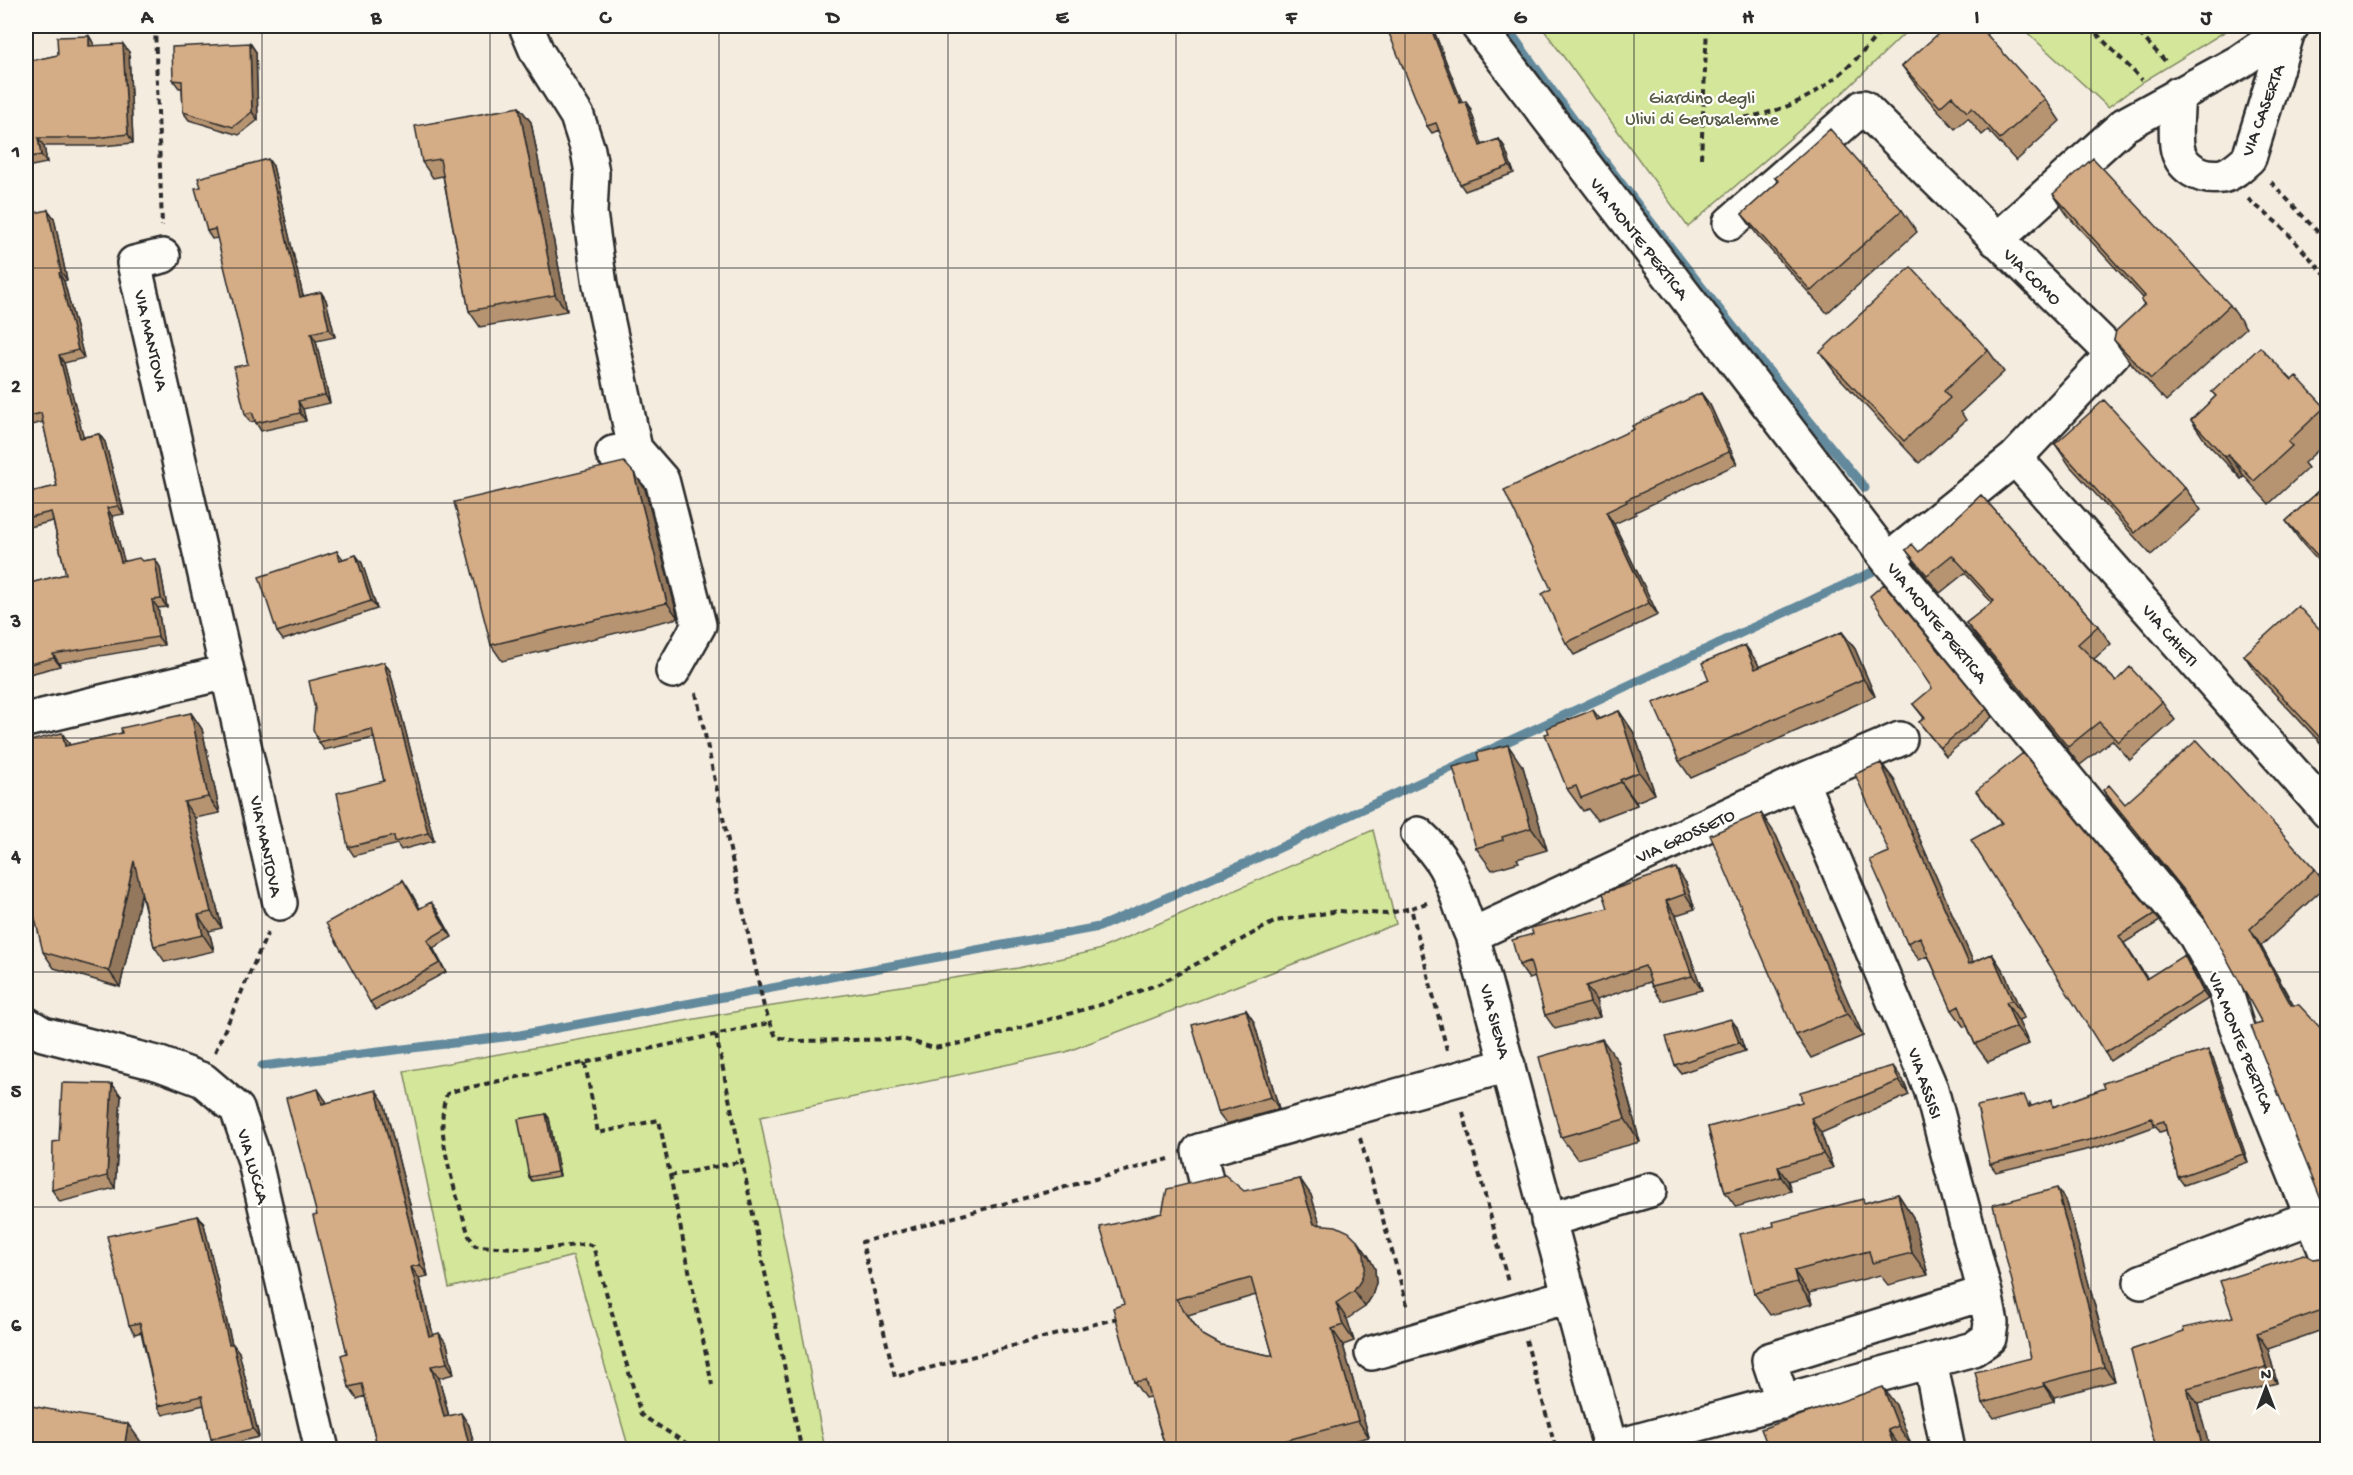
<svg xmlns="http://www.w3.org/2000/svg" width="2353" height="1475" viewBox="0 0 2353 1475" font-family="'Gochi Hand',sans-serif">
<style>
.park{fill:#d3e69a;stroke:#7f8862;stroke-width:1.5}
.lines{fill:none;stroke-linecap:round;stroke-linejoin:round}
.stream{stroke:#628a9c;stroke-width:9}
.minor-casing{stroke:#2b2b2b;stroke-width:38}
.path{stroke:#2b2b2b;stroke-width:4;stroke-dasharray:6 4.5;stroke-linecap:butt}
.minor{stroke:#fdfcf7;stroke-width:33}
.wall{fill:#b69472;stroke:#2b2b2b;stroke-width:1.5;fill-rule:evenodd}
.shaded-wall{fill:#94785d;stroke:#2b2b2b;stroke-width:1.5}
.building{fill:#d4ac85;stroke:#2b2b2b;stroke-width:1.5;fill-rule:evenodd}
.grid{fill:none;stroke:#2b2b2b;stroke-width:1.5;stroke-opacity:0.55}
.labels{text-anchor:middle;stroke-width:4.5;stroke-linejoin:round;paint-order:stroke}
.park-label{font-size:18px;fill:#555a47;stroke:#fdfcf7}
.street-label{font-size:18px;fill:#2b2b2b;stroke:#fdfcf7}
.neatline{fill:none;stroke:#2b2b2b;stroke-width:2}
.grid-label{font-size:20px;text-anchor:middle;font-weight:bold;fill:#2b2b2b}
</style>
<rect width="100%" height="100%" fill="#f5ece0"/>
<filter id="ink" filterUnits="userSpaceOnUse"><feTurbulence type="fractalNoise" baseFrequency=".0167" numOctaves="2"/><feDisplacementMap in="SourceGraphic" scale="12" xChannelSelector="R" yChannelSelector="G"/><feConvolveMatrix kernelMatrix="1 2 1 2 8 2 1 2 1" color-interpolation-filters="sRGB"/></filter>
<g filter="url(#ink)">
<path class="park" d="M1541 26H1912L1846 90 1688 227Z
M2020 26H2234L2144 81 2108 107Z
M1373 830 1396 924 1066 1052 760 1117 825 1449H629L573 1256 449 1288 404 1071 740 1011 1018 968 1098 950Z"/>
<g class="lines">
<path class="stream" d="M1506 26C1618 185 1740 338 1865 488
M262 1066 520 1035 1099 927 1251 861 1874 571"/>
<g class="minor-casing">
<path id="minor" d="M526 26 537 52 577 116 588 150 592 173 590 213 600 285 635 449 613 453
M1478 26 1888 560 2195 935 2224 986 2239 1035 2328 1257
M2178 94C2177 111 2175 129 2177 146 2180 168 2201 179 2222 176 2232 174 2241 165 2249 158L2289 28
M1730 223 1863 107 2113 354 2015 458 1888 560
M1996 240 2124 125 2239 62 2292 26
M163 256 134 263 280 903
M635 449 662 480 699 625 673 671
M2015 458 2328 812
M26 720 227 672
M1418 834C1455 867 1453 893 1472 935L1611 1450
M1472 935 1801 781 1900 739
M26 1024 43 1034 160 1064 203 1080 237 1109 254 1158 322 1450
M1206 1180 1199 1151 1508 1065
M1548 1220 1650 1190
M2141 1282 2312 1217
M1372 1353 1569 1296
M1930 1361 1948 1450
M1783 1402 1769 1360 1985 1293
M1611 1448 1930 1361 1973 1349 1989 1338 1991 1323 1985 1293 1931 1089 1801 781"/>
</g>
<path class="path" d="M155 26 162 226
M2089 26 2142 80
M2132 26 2168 64
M1703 120C1785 121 1836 90 1884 26
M1701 158 1707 26
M2271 182 2328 243
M2248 199 2282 227 2328 278
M696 693 764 1007 776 1037 797 1041 903 1039 934 1048 978 1040 1103 1004 1159 984 1276 921 1339 911 1386 914 1411 908
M1427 903 1411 908 1447 1050
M716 1035 801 1447 798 1450
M215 1052 268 932
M585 1063 598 1133 659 1120 712 1385
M1463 1112 1508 1282
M1360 1138 1408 1308
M670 1176 743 1161
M1118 1318 895 1377 862 1242 1169 1159
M1526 1340 1556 1450
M697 1450 641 1415 593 1246 587 1244 539 1249 475 1246 469 1236C458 1199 432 1130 447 1094L457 1090 770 1023"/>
<use href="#minor" class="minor"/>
</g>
<path class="wall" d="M1432 26 1462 103 1470 108 1482 145 1499 139 1504 146 1514 173 1465 191 1460 184 1439 130 1432 133 1427 126Z
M89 36 94 44V46L129 52 133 143 102 146H44L47 163 26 167V62L58 55Z
M250 43 256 52 258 120 239 135 189 120 183 112 182 88H179L173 80Z
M1902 66 2045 99 2060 121 2016 161 1988 130 1982 135 1968 118 1955 129 1918 88Z
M519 107 531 122 567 311 480 327 469 311 443 176 433 178 422 162Z
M273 166 303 296 321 292 326 300 335 337 316 341 330 403 303 409 306 421 261 431 255 421 250 422 245 414 248 364 218 238 212 239 207 231Z
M1775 178 1902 210 1917 232 1827 313 1758 236 1742 214 1778 182Z
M2053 194 2230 305 2246 328 2166 401 2130 362 2114 340 2144 304 2141 300 2143 298 2068 216Z
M48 210 54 218 67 280 64 281 84 358 64 363 83 437 99 434 105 442 124 514 112 516 124 562 142 561 155 559 160 567 167 607 158 608 164 645 59 663 60 666 26 675V584L66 574 53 521 26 528V493L57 486 43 422 33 425 27 417Z
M1988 350 2004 372 1961 412 1966 420 1919 463 1836 374 1820 352Z
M2292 380 2325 407 2328 410V441L2304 463 2308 468 2269 504 2244 476 2241 479 2206 442 2191 420 2216 396 2212 392Z
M1701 393 1710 405 1737 464 1635 512 1636 514 1614 524 1658 615 1574 655 1566 643 1551 589 1634 429Z
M2055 444 2185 488 2201 510 2151 555 2070 466Z
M634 473 645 489 678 618 502 661 491 645Z
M2328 483V572L2302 543 2286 521Z
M1981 495 2098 626 2111 644 2094 659 2116 681 2162 702 2175 720 2130 760 2112 740 2080 765 1979 641 1966 623 1992 603 1965 573 1940 593 1919 568 1906 550 1919 552Z
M337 551 343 559 356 555 362 563 377 609 283 640 277 632Z
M1842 632 1855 649 1875 696 1691 778 1679 761 1757 662 1759 667Z
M2328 638V751L2259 677 2244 655Z
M384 662 390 671 434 841 401 850 397 844 354 856 348 847 384 781 374 738 324 750 319 742Z
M1913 704 1987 709 1992 717 1946 756 1919 722 1924 718Z
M1593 710 1600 719 1619 711 1634 733 1655 794 1636 802 1637 805 1597 820 1588 809 1583 811 1567 789 1549 733Z
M191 713 202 729 220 813 195 818 222 928 209 931 214 951 165 962 154 946 141 893 120 987 54 968 43 952 70 745 122 733Z
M1881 763 1894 780 1973 962 1992 954 2004 972 2024 1018 2018 1020 2029 1044 1988 1062 1975 1044 1967 1026 1964 1027 1952 1010 1928 956 1919 960 1907 943 1889 852Z
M1523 767 1547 850 1517 859 1519 862 1492 870 1476 848Z
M2103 790 2125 804 2315 869 2327 885 2261 946 2293 1005 2262 1023 2204 916 2114 807Z
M1976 791 2154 914 2160 921 2124 943 2147 978 2189 963 2208 999 2110 1061 2105 1053 2001 823Z
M1776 835 1863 1036 1811 1058 1796 1035Z
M403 880 420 909 437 910 452 937 433 948 446 972 376 1010 370 1002Z
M1686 883 1695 909 1676 915 1702 990 1662 1001 1652 986 1650 982 1596 1000 1600 1017 1555 1029 1545 1015 1535 977 1529 979 1519 965 1533 934Z
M1246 1010 1254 1022 1279 1109 1226 1124 1217 1112Z
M1737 1027 1745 1051 1681 1073 1675 1065Z
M2213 1058 2248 1162 2184 1185 2178 1177 2166 1130 2160 1132 2156 1126 2098 1147 1996 1172 1990 1164 2030 1103 2031 1106H2056Z
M1618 1061 1640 1142 1577 1159 1561 1137Z
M1903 1080 1909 1095 1821 1133 1833 1168 1788 1181 1791 1191 1736 1207 1725 1192 1708 1127Z
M112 1084 121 1096 115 1188 60 1202 52 1190 59 1141Z
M326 1101 327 1103 384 1102 428 1276 419 1278 433 1334 447 1344 454 1374 439 1378 449 1416 469 1425 475 1449H378L365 1396 357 1399 349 1387 347 1353 317 1215Z
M546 1114 549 1118 560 1176 532 1181 529 1177Z
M1300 1179 1311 1195 1320 1225 1358 1241 1369 1257 1375 1269 1376 1283 1372 1296 1365 1307 1347 1319 1354 1341 1343 1345 1369 1437 1323 1449H1166L1150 1397 1145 1398 1134 1382 1124 1304 1162 1213ZM1256 1295 1273 1356 1221 1345 1201 1334 1188 1315Z
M1898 1194 1913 1217 1928 1275 1888 1285 1880 1275 1809 1293 1812 1304 1770 1315 1754 1293 1865 1203Z
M2067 1203 2115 1381 2054 1397V1401L1994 1418 1983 1403 2031 1358Z
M198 1216 204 1224 232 1344 239 1352 259 1437 217 1447 211 1439 204 1405 163 1415 158 1406 141 1332 135 1334 129 1325Z
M2328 1255V1328L2268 1349 2277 1383 2198 1404 2131 1350 2233 1317 2313 1259 2323 1258Z
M1896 1405 1911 1445 1901 1448 1902 1449H1769Z"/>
<path class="shaded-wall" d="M1430 26H1432L1465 110 1460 103Z
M89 36 94 44V54L89 46Z
M250 43 256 52 258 120 252 112Z
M123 44 129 52 133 143 128 134Z
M1466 102 1470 108 1485 153 1480 146Z
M519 107 531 122 567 311 555 295Z
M38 138 44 146 47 163 41 155Z
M1499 139 1504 146 1514 173 1509 166Z
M268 159 273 166 305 305 300 297Z
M48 210 54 218 67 280 61 272Z
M59 273 64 281 84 358 78 350Z
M321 292 326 300 335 337 329 329Z
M311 333 316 341 330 403 325 395Z
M59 355 64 363 86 446 80 438Z
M1701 393 1710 405 1737 464 1729 452Z
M298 401 303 409 306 421 300 413Z
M99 434 105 442 124 514 118 506Z
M2228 454 2244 476 2241 479 2225 457Z
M634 473 645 489 678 618 667 603Z
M107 508 112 516 127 571 121 562Z
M1606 512 1614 524 1658 615 1649 603Z
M356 555 362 563 377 609 371 601Z
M155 559 160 567 167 607 161 599Z
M152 600 158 608 164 645 158 637Z
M1842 632 1855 649 1875 696 1863 679Z
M1745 645 1757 662 1768 686 1755 669Z
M53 654 59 663 60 666 54 658Z
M384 662 390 671 434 841 428 833Z
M1619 711 1634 733 1655 794 1639 772Z
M191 713 202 729 220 813 208 797Z
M62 733 73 749 65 746Z
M1508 745 1523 767 1547 850 1531 828Z
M1881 763 1894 780 1982 982 1969 964Z
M1620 780 1636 802 1637 805 1621 782Z
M184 802 195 818 222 928 211 912Z
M1761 813 1776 835 1863 1036 1847 1014Z
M134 861 145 877 120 987 109 971Z
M1676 868 1686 883 1695 909 1685 894Z
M403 880 409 889 425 917 419 909Z
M1666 901 1676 915 1702 990 1692 976Z
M431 902 437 910 452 937 446 929Z
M198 915 209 931 214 951 203 935Z
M2250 929 2261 946 2302 1021 2291 1005Z
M427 940 433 948 446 972 440 963Z
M1992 954 2004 972 2024 1018 2012 1000Z
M2184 955 2189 963 2208 999 2203 992Z
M1586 986 1596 1000 1600 1017 1590 1003Z
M2006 1002 2018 1020 2029 1044 2016 1027Z
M1246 1010 1254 1022 1279 1109 1271 1097Z
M1731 1019 1737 1027 1745 1051 1739 1043Z
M1602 1039 1618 1061 1640 1142 1625 1119Z
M2208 1050 2213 1058 2248 1162 2243 1154Z
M1893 1066 1903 1080 1909 1095 1899 1081Z
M112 1084 121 1096 115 1188 107 1176Z
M318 1089 326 1101 330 1116 322 1104Z
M376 1090 384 1102 428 1276 420 1265Z
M546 1114 549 1118 560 1176 557 1172Z
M1811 1118 1821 1133 1833 1168 1823 1154Z
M1778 1167 1788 1181 1791 1191 1781 1177Z
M1300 1179 1311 1195 1325 1240 1314 1224Z
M2057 1188 2067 1203 2115 1381 2104 1367Z
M1898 1194 1913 1217 1928 1275 1912 1253Z
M198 1216 204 1224 234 1353 229 1344Z
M1358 1241 1369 1257 1375 1269 1376 1283 1372 1296 1365 1307 1354 1291Z
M411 1267 419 1278 436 1347 429 1336Z
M1794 1271 1809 1293 1812 1304 1797 1282Z
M1336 1303 1347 1319 1354 1341 1343 1325Z
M1332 1329 1343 1345 1369 1437 1358 1421Z
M439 1333 447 1344 454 1374 447 1363Z
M2257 1333 2268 1349 2277 1383 2266 1367Z
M233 1344 239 1352 259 1437 253 1429Z
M431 1366 439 1378 452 1429 444 1417Z
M2043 1383 2054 1397V1401L2044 1386Z
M1883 1387 1896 1405 1911 1445 1898 1426Z
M2187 1388 2198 1404 2210 1449H2203Z
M461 1413 469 1425 475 1449H470Z
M128 1424 144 1446 143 1449H124Z
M1888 1430 1901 1448 1902 1449H1898L1893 1443Z"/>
<path class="building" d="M1386 26H1430L1460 103 1466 102 1480 146 1499 139 1509 166 1460 184 1436 123 1427 126Z
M1947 26H1979L2045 99 2000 139 1972 108 1967 112 1952 96 1940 107 1902 66Z
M89 36V46L123 44 128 134 96 138H38L41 155 26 158V62L58 55 57 37Z
M250 43 252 112 233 127 183 112 182 81 173 80 172 47Z
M519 107 555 295 469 311 440 159 422 162 415 126Z
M1830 129 1902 210 1811 291 1742 214 1779 181 1775 178Z
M2093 158 2230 305 2151 379 2114 340 2116 331 2145 304 2141 300 2145 296 2053 194Z
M268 159 300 297 321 292 329 329 311 333 325 395 298 401 300 413 256 423 252 412 245 414 234 367 248 364 215 229 207 231 195 188 201 187 198 178Z
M48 210 61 272 59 273 78 350 59 355 80 438 99 434 118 506 107 508 121 562 139 558 142 561 155 559 161 599 152 600 158 637 53 654 54 658 26 665V584L66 574 51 512 26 518V493L57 486 41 413 27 417 26 410V215Z
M1911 267 1988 350 1944 391 1950 398 1904 441 1820 352Z
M2260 347 2292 380 2296 376 2325 407 2288 442 2292 446 2254 481 2228 454 2225 457 2191 420 2216 396 2212 392Z
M1701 393 1729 452 1626 500 1627 502 1606 512 1649 603 1566 643 1542 594 1551 589 1504 490 1634 429 1632 426Z
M2104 400 2185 488 2135 533 2055 444Z
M624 462 634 473 667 603 491 645 454 502Z
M2328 483V567L2286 521Z
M1981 495 2098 626 2078 644 2116 681 2130 667 2162 702 2118 742 2099 722 2068 747 1966 623 1994 601 1952 555 1927 575 1906 550 1912 544 1919 552Z
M337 551 340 560 356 555 371 601 277 632 259 577Z
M1884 584 1987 709 1940 748 1919 722 1925 718 1913 704 1932 688 1870 596Z
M2298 606 2328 638V743L2326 744 2244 655Z
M1842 632 1863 679 1679 761 1653 703 1709 680 1702 663 1745 645 1755 669Z
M384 662 428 833 395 842 394 836 348 847 337 793 384 781 372 729 319 742 313 729 315 709 309 681Z
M1593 710 1597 720 1619 711 1639 772 1620 780 1621 782 1581 798 1576 786 1567 789 1545 734 1549 733 1547 728Z
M191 713 208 797 184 802 211 912 198 915 203 935 154 946 134 861 109 971 43 952 26 881V742L62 733 65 746 122 733 121 728Z
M2197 740 2315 869 2250 929 2291 1005H2299L2328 1036V1217L2251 1026 2262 1023 2200 910 2103 790 2109 785 2125 804Z
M1508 745 1531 828 1502 837 1503 840 1476 848 1453 767 1479 760 1477 753Z
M2023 753 2154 914 2119 936 2146 979 2184 955 2203 992 2105 1053 1971 840 2002 823 1976 791Z
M1881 763 1969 964 1992 954 2012 1000 2006 1002 2016 1027 1975 1044 1959 1006 1952 1010 1920 937 1907 943 1870 860 1889 852 1855 774Z
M1761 813 1847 1014 1796 1035 1710 835Z
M1676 868 1685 894 1666 901 1692 976 1652 986 1645 966 1586 986 1590 1003 1545 1015 1530 961 1519 965 1512 940 1533 934 1531 928 1608 908 1603 893Z
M403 880 419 909 431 902 446 929 427 940 440 963 370 1002 326 923Z
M1246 1010 1271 1097 1217 1112 1192 1025Z
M1731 1019 1739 1043 1675 1065 1666 1037Z
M1602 1039 1625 1119 1561 1137 1539 1057Z
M2208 1050 2243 1154 2178 1177 2164 1121 2154 1124 2152 1118 2093 1139 1990 1164 1977 1106 2024 1095 2029 1107 2052 1099 2053 1107 2105 1088 2103 1083Z
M1893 1066 1899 1081 1811 1118 1823 1154 1778 1167 1781 1177 1725 1192 1708 1127 1802 1102 1800 1092Z
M62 1083 112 1084 107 1176 52 1190 53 1142 59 1141Z
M318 1089 322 1104 376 1090 420 1265 411 1267 429 1336 439 1333 447 1363 431 1366 444 1417 461 1413 470 1449H378L362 1384 349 1387 341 1355 347 1353 313 1216 317 1215 286 1098Z
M546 1114 557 1172 529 1177 518 1119Z
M1225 1175 1244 1191 1300 1179 1314 1224 1336 1226 1349 1232 1358 1241 1364 1254 1365 1267 1361 1280 1354 1291 1336 1303 1343 1325 1332 1329 1358 1421 1254 1449H1166L1145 1380 1134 1382 1113 1308 1124 1304 1100 1227 1162 1213 1167 1189ZM1251 1278 1273 1356 1221 1345 1201 1334 1176 1299Z
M2057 1188 2104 1367 2043 1383 2044 1386 1983 1403 1975 1372 2031 1358 1993 1205Z
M1898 1194 1912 1253 1872 1263 1869 1251 1794 1271 1797 1282 1754 1293 1740 1234 1774 1226 1773 1222 1863 1199 1864 1203Z
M198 1216 229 1344H233L253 1429 211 1439 202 1396 158 1406 140 1323 129 1325 107 1236Z
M2304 1254 2313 1259 2323 1258 2328 1255V1308L2257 1333 2266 1367 2187 1388 2203 1449H2156L2131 1350 2184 1332 2183 1328 2233 1317 2220 1281Z
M1883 1387 1898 1426 1888 1430 1893 1443 1888 1445 1889 1449H1769L1761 1429Z
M26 1405 128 1424 124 1449H26Z"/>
</g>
<path class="grid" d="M262 26V1450M490 26V1450M719 26V1450M948 26V1450M1176 26V1450M1405 26V1450M1634 26V1450M1863 26V1450M2091 26V1450M26 268H2328M26 503H2328M26 738H2328M26 972H2328M26 1207H2328"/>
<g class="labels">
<g class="park-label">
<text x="1702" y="103">Giardino degli<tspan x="1702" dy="21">Ulivi di Gerusalemme</tspan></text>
</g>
<g class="street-label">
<text transform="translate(2262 110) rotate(-70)" y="6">VIA CASERTA</text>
<text transform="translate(1640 238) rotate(52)" y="6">VIA MONTE PERTICA</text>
<text transform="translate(2033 276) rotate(44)" y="6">VIA COMO</text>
<text transform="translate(152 340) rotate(77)" y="6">VIA MANTOVA</text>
<text transform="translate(1938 622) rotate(51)" y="6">VIA MONTE PERTICA</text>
<text transform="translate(2171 635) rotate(49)" y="6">VIA CHIETI</text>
<text transform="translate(1685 835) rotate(-25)" y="6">VIA GROSSETO</text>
<text transform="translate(267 846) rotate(78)" y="6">VIA MANTOVA</text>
<text transform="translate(1496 1021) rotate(75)" y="6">VIA SIENA</text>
<text transform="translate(2242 1042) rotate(68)" y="6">VIA MONTE PERTICA</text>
<text transform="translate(1926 1083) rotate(71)" y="6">VIA ASSISI</text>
<text transform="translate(254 1166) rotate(74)" y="6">VIA LUCCA</text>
</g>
</g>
<rect width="2353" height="1475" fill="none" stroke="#fdfcf7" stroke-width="66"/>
<g transform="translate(2266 1388)" stroke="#fdfcf7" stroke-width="4.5" paint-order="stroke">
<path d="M0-4.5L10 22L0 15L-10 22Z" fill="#2b2b2b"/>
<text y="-9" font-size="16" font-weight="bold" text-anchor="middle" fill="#2b2b2b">N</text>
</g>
<rect x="33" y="33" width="2287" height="1409" class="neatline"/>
<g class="grid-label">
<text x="147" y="23">A</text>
<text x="376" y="23">B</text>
<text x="605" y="23">C</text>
<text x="833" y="23">D</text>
<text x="1062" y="23">E</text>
<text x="1291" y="23">F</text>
<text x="1520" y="23">G</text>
<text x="1748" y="23">H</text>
<text x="1977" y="23">I</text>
<text x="2206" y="23">J</text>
<text x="16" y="157">1</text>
<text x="16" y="392">2</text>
<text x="16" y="627">3</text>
<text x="16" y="862">4</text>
<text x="16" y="1097">5</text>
<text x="16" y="1331">6</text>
</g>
</svg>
